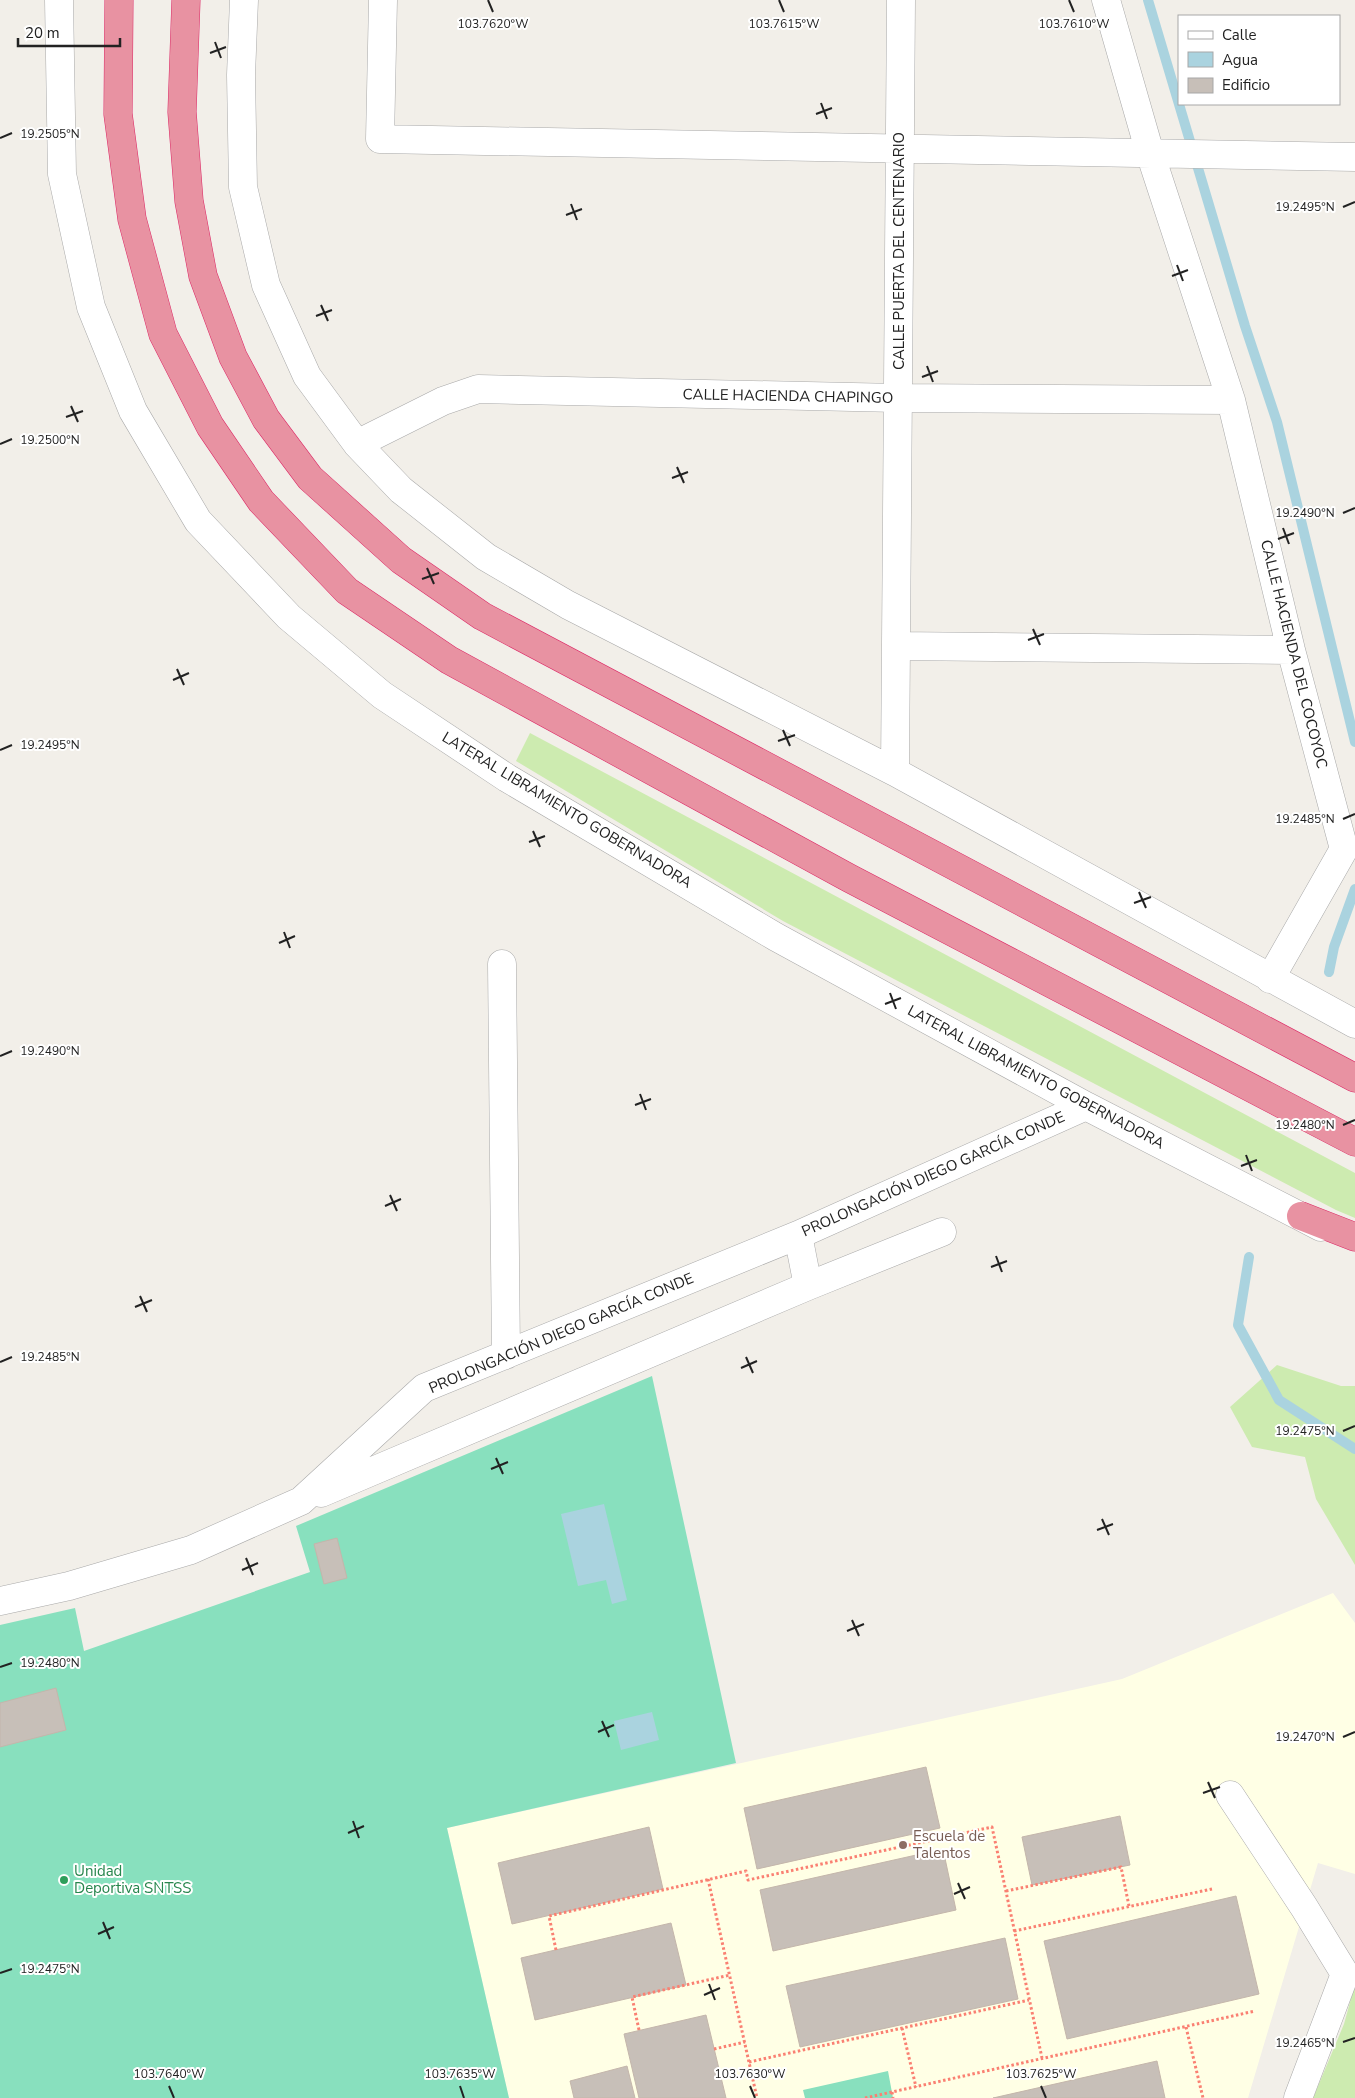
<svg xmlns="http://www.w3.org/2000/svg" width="1355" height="2098" viewBox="0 0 1355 2098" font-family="'Nunito Sans',sans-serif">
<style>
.education{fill:#ffffe5}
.grass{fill:#cdebb0}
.pitch{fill:#88e0be}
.water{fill:#aad3df}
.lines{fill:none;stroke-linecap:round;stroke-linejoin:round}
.stream{stroke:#aad3df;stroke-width:10}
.building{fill:#c7bfb8;stroke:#c4b6ab}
.minor-casing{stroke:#a9a9a9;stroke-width:29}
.highway-casing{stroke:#dc2a67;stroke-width:29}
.path{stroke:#fa8072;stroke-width:3;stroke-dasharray:2.5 2.5;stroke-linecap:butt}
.minor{stroke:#fff;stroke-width:28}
.highway{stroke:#e892a2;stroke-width:28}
.ticks{fill:none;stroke:#222;stroke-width:2}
.education-dot{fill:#8d6e63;stroke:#fff;stroke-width:2}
.leisure-dot{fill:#2e9e5b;stroke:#fff;stroke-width:2}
.labels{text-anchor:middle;stroke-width:4;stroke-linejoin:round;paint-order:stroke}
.street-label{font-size:15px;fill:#222;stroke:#fff}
.education-label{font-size:15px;fill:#785e54;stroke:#fff;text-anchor:start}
.leisure-label{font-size:15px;fill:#27864d;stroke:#fff;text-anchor:start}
.ticks-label{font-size:12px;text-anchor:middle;fill:#222;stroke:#fff;stroke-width:4;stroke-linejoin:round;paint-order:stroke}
</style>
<rect width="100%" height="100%" fill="#f2efe9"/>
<path class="education" d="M1333 1593 1355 1623V1874L1318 1863 1248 2098H509L447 1828 1122 1679Z"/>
<path class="grass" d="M530 733 1355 1173V1218L1336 1210 783 921 516 761Z
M1277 1365 1341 1386H1355V1565L1316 1499 1305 1457 1252 1447 1230 1407Z
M1355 1984V2098H1313L1344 2024Z"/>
<path class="pitch" d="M652 1376 736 1763 447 1828 509 2098H0V1625L75 1608 84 1651 310 1572 296 1526Z
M888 2071 893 2098H805L803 2090Z"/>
<path class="water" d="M604 1504 627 1600 612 1604 606 1580 578 1586 561 1514Z
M652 1712 659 1740 621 1750 614 1721Z"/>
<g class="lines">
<path class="stream" d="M1148 0 1245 326 1277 422 1355 742
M1329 972 1334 947 1355 889
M1249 1257 1238 1325 1279 1400 1355 1449"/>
</g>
<path class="building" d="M337 1538 347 1578 324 1584 314 1544Z
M56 1688 66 1730 0 1747V1703Z
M926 1767 940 1828 757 1869 744 1808Z
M1120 1816 1130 1865 1032 1885 1022 1837Z
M649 1827 663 1889 512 1924 498 1863Z
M943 1849 956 1910 773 1951 760 1890Z
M1236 1896 1259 1994 1067 2039 1044 1941Z
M671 1923 686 1985 535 2020 521 1958Z
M1005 1938 1018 1999 800 2047 786 1986Z
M706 2015 726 2098H639L624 2034Z
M1157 2061 1165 2098H993Z
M627 2066 635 2098H574L570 2081Z"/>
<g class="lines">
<g class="minor-casing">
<path id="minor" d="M59 0 62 174 91 307 133 411 198 521 289 617 382 695 507 778 776 937 1086 1106 1321 1227
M244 0 241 75 243 187 266 285 307 376 357 444 401 490 486 557 568 605 895 772 1355 1024
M383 0 380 139 1355 157
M1106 0 1150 153 1231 400 1291 650 1344 849 1270 979
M357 444 443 401 478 389 898 398 1231 400
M896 646 1291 650
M895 772 901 0
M502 964 506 1355
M798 1235 808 1286
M321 1493 808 1286 942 1232
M0 1601 69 1586 191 1550 301 1501 424 1388 798 1235 1086 1106
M1230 1795 1304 1907 1345 1974 1298 2098"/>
</g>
<g class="highway-casing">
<path id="highway" d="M119 0 118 114 132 219 163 334 210 426 261 501 347 591 449 660 849 878 1355 1142
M186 0 182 112 189 201 203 276 233 357 266 419 310 478 401 560 482 616 1355 1078
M1301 1216 1355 1237"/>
</g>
<path class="path" d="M708 1879 757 2098
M1006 1891 1121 1867 1129 1906
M1014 1931 1212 1889
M556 1950 549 1916 746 1871 748 1880 992 1827 1042 2058
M1186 2027 1203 2098
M902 2028 916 2087
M639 2030 632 1997 730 1975
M714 2049 745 2042
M749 2062 1029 2000
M892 2092 893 2098
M865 2098 1255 2011"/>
<use href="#minor" class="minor"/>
<use href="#highway" class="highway"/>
</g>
<path class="ticks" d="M488 0 493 12M779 0 784 12M1069 0 1074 12M215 42 221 58M210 53 226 47M821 103 827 119M816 114 832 108M0 138 12 133M571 204 577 220M1343 207 1355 202M566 215 582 209M1177 265 1183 281M1172 276 1188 270M321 305 328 321M316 316 332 310M927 366 933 382M922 377 938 371M71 406 78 422M66 417 83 411M0 444 12 439M677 467 684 483M672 478 688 472M1343 513 1355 508M1283 528 1289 544M1278 539 1294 533M427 568 434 584M422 579 439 573M1033 629 1040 645M1028 640 1044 634M177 669 184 685M173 680 189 673M783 730 790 746M778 741 795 735M0 750 12 745M1343 819 1355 814M533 831 540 847M529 842 545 836M1139 892 1146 908M1134 903 1151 897M284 932 290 948M279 943 295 936M890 993 896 1009M885 1004 901 998M0 1056 12 1051M640 1094 646 1110M635 1105 651 1099M1343 1125 1355 1120M1246 1155 1252 1171M1241 1166 1257 1160M390 1195 397 1211M385 1206 401 1199M996 1256 1002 1272M991 1267 1007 1261M140 1296 147 1312M135 1307 152 1300M746 1357 753 1373M0 1362 12 1357M741 1368 757 1361M1343 1431 1355 1426M496 1458 503 1474M491 1469 508 1462M1102 1519 1109 1535M1097 1530 1113 1524M246 1558 253 1575M242 1570 258 1563M852 1620 859 1636M847 1631 864 1624M0 1667 12 1663M602 1721 609 1737M598 1732 614 1725M1343 1737 1355 1732M1208 1782 1215 1798M1203 1793 1220 1787M353 1821 359 1838M348 1833 364 1826M958 1883 965 1899M954 1894 970 1887M103 1922 110 1939M98 1934 114 1927M0 1973 12 1969M709 1984 715 2000M704 1995 720 1988M1343 2042 1355 2038M169 2086 174 2098M460 2086 464 2098M750 2086 755 2098M1041 2086 1046 2098"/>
<circle class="education-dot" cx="903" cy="1845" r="5"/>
<circle class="leisure-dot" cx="64" cy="1880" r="5"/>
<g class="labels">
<g class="street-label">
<text transform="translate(899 251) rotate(-90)" y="5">CALLE PUERTA DEL CENTENARIO</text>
<text transform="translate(788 396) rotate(1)" y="5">CALLE HACIENDA CHAPINGO</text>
<text transform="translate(1294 654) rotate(76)" y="5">CALLE HACIENDA DEL COCOYOC</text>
<text transform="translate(567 810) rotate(31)" y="5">LATERAL LIBRAMIENTO GOBERNADORA</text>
<text transform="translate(1036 1077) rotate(28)" y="5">LATERAL LIBRAMIENTO GOBERNADORA</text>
<text transform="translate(933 1174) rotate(-24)" y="5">PROLONGACIÓN DIEGO GARCÍA CONDE</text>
<text transform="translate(561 1333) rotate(-23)" y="5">PROLONGACIÓN DIEGO GARCÍA CONDE</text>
</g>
<g class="education-label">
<text x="913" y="1841">Escuela de<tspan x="913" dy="17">Talentos</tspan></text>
</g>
<g class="leisure-label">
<text x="74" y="1876">Unidad<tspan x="74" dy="17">Deportiva SNTSS</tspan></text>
</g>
</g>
<g class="ticks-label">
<text x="493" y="28">103.7620°W</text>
<text x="784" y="28">103.7615°W</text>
<text x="1074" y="28">103.7610°W</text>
<text x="50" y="138">19.2505°N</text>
<text x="1305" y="211">19.2495°N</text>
<text x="50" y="444">19.2500°N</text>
<text x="1305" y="517">19.2490°N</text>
<text x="50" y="749">19.2495°N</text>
<text x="1305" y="823">19.2485°N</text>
<text x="50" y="1055">19.2490°N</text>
<text x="1305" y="1129">19.2480°N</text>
<text x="50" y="1361">19.2485°N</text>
<text x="1305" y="1435">19.2475°N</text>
<text x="50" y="1667">19.2480°N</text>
<text x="1305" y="1741">19.2470°N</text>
<text x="50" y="1973">19.2475°N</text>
<text x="1305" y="2047">19.2465°N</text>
<text x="169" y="2078">103.7640°W</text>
<text x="460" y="2078">103.7635°W</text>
<text x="750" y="2078">103.7630°W</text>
<text x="1041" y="2078">103.7625°W</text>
</g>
<rect x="1178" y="15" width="162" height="90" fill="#ffffff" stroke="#a7a7a7"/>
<rect x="1188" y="31" width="25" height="8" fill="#ffffff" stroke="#a7a7a7"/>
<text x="1222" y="40" font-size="15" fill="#222222">Calle</text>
<rect x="1188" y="52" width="25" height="15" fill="#aad3df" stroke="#a7a7a7"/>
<text x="1222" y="65" font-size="15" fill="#222222">Agua</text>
<rect x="1188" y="78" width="25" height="15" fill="#c7bfb8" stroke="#a7a7a7"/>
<text x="1222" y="90" font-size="15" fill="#222222">Edificio</text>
<path d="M18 38v8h102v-8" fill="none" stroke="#222222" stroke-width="2.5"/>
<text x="25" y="38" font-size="15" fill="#222222" stroke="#ffffff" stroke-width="4" paint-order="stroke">20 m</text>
</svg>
